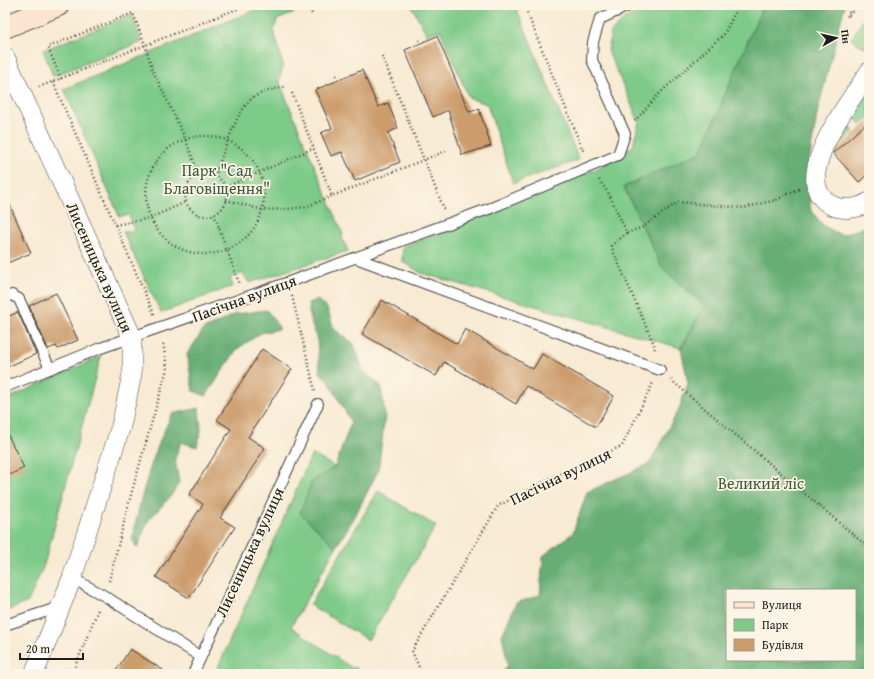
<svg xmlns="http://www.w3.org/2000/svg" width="874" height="679" viewBox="0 0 874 679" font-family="'Gentium Book Plus',serif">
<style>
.green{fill:#7dca89;stroke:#4c7352}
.forest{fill:#66ae75;stroke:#416548;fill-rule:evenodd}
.building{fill:#cc9c6d}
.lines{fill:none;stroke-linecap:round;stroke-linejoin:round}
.service-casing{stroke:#3d3b37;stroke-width:12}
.minor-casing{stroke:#3d3b37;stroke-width:20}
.secondary-casing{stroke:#3d3b37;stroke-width:24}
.path{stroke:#3d3b37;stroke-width:2.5;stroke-dasharray:1 3;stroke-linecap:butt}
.service{stroke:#fff;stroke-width:10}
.minor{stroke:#fff;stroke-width:19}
.secondary{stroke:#fde4d1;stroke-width:22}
.labels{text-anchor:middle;stroke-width:3.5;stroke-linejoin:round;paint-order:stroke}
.park-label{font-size:16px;fill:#3e5942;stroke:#fcf5e5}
.street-label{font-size:16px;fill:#1c1c1c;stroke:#fcf5e5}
</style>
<rect width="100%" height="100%" fill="#fcf5e5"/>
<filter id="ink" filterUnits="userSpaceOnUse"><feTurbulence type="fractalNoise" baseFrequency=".025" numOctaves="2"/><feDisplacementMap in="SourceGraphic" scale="8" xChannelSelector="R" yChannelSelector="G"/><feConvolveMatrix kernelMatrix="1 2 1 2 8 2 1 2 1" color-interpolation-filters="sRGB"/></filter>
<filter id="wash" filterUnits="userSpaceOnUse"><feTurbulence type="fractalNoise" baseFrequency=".012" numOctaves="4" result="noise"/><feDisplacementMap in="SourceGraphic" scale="16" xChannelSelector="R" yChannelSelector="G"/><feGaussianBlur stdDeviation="0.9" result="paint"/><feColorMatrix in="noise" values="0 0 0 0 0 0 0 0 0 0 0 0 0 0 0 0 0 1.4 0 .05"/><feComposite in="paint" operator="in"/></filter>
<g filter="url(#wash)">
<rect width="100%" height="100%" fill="#f8ead3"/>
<path class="green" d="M267 5H292L294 13 277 20 274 30 283 66 279 81 343 234 341 235 348 251 249 283 243 273 230 278 233 286 161 313 123 232 134 230 129 215 119 216 64 89Z
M411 5H515L579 160 513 183 487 104 469 98 440 30 427 35Z
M655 5H763L701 152 624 187 662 267 704 306 681 348 421 273 402 261 403 247 598 168 633 146 639 122 608 51 611 32 625 18Z
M869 10V50L851 39Z
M132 15 142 42 53 76 43 50Z
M869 81V118L861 125 849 112Z
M844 119 854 131 838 146 831 138Z
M101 356 44 565 28 602 6 611 5 400Z
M312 454 335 467 336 547 291 627 352 668H357L354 674H215Z
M378 491 436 526 368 640 310 605Z"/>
<path class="forest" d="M763 5H845L818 109 807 173 811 211 824 226 841 235 863 228 869 221V674H501L508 665 502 635 516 603 540 595 543 556 573 533 587 492 649 464 679 409 688 383 681 348 704 306 662 267 624 187 701 152ZM727 590H855V660H727Z
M317 300 327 308 334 329 354 344 363 371 381 386 385 416 378 471 354 518 336 547 300 513 312 481 335 467 351 422 328 380 320 373 317 340 310 319 308 303Z
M267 310 280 329 261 333 237 349 206 396 193 391 187 354 204 329 236 314Z
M199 408 201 430 197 447 181 442 175 459 179 483 170 497 148 521 137 548 132 539C141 496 152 454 172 414Z"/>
<g id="blocks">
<path class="building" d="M437 36 469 112 479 109 491 146 462 155 448 110 433 117 405 50Z
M362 70 378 107 388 103 398 128 388 133 400 162 355 181 342 152 331 156 321 133 332 128 315 90Z
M869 121V173L859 182 833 153Z
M5 194 31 253 5 264Z
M56 293 78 340 58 349 56 346 48 349 29 306Z
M382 300 457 344 465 329 533 369 542 354 614 396 596 427 526 386 516 404 444 362 436 376 362 334Z
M18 312 36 354 5 368V318Z
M262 349 292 369 248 437 265 448 220 518 235 527 189 598 156 577 203 504 189 495 231 429 217 420Z
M5 429 24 468 5 477Z
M130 649 169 674H114Z"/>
</g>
</g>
<g filter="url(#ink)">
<use href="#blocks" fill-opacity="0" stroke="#3d3b37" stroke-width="1"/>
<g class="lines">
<g class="service-casing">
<path id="service" d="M356 258 660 370
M5 297 12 295 19 299 50 369
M5 387 98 349 289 282 491 208 618 155 625 134 592 60 593 42 600 19 630 5
M72 578 103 595 201 657
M5 625 60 607
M193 674 318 404"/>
</g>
<g class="minor-casing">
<path id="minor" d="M5 57 132 337V374L121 426 72 578 34 674
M869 72C852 99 786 181 831 205 843 211 858 209 869 202"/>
</g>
<g class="secondary-casing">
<path id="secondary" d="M5 27 58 5"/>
</g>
<path class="path" d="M309 5 312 14
M524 5 584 153
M853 5 847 17 858 5
M419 40 420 43
M382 56 444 209
M336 75 338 80
M61 79 48 47 133 13 145 45 152 69 185 138 199 175
M53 82 154 314
M39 87 247 5
M292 93 332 196 446 151
M635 121 660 93 724 34 739 5
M146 195a59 59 0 1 1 118 0a59 59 0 1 1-118 0Z
M185 195a21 21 0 1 1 42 0a21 21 0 1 1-42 0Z
M215 176C223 155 236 109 254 97 263 91 277 89 287 86
M599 180 609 194 627 233 643 227 678 202 743 208 776 200 799 189
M226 187 314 148
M226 200 263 210 286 209 306 207 332 196
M214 214 239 283
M115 225 150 218 186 202
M627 233 611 246 655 347 654 351
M292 296 315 391
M671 380 869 548
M109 581 132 491 167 369 163 342
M72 674 98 610
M422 674 412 651 498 506 553 477 622 446 653 383"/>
<use href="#service" class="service"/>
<use href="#minor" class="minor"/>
<use href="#secondary" class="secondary"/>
</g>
</g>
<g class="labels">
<g class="park-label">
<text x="217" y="176">Парк "Сад<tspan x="217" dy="18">Благовіщення"</tspan></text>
<text x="761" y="489">Великий ліс</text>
</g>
<g class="street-label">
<text transform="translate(100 267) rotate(66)" y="6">Лисеницька вулиця</text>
<text transform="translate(244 298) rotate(-20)" y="6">Пасічна вулиця</text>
<text transform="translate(560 476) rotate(-26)" y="6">Пасічна вулиця</text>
<text transform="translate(249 552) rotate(-65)" y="6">Лисеницька вулиця</text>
</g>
</g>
<rect width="874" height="679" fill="none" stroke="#fcf5e5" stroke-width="20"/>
<rect x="726" y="589" width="130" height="72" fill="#fcf5e5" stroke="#a29e95"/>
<rect x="734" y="602" width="20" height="6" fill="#fde4d1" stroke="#a29e95"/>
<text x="762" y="609" font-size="12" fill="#1c1c1c">Вулиця</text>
<rect x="734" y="619" width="20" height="12" fill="#7dca89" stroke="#a29e95"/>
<text x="762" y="629" font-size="12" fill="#1c1c1c">Парк</text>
<rect x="734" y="639" width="20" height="12" fill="#cc9c6d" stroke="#a29e95"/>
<text x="762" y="649" font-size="12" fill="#1c1c1c">Будівля</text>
<g transform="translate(836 38) rotate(82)" stroke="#fcf5e5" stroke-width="3" paint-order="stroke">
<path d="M0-3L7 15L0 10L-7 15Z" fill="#1c1c1c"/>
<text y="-6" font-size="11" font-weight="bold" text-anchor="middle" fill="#1c1c1c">Пн</text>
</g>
<path d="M20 653v6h63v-6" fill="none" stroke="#1c1c1c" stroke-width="2"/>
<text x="26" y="653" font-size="12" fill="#1c1c1c" stroke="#fcf5e5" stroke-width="3" paint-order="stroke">20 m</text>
</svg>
